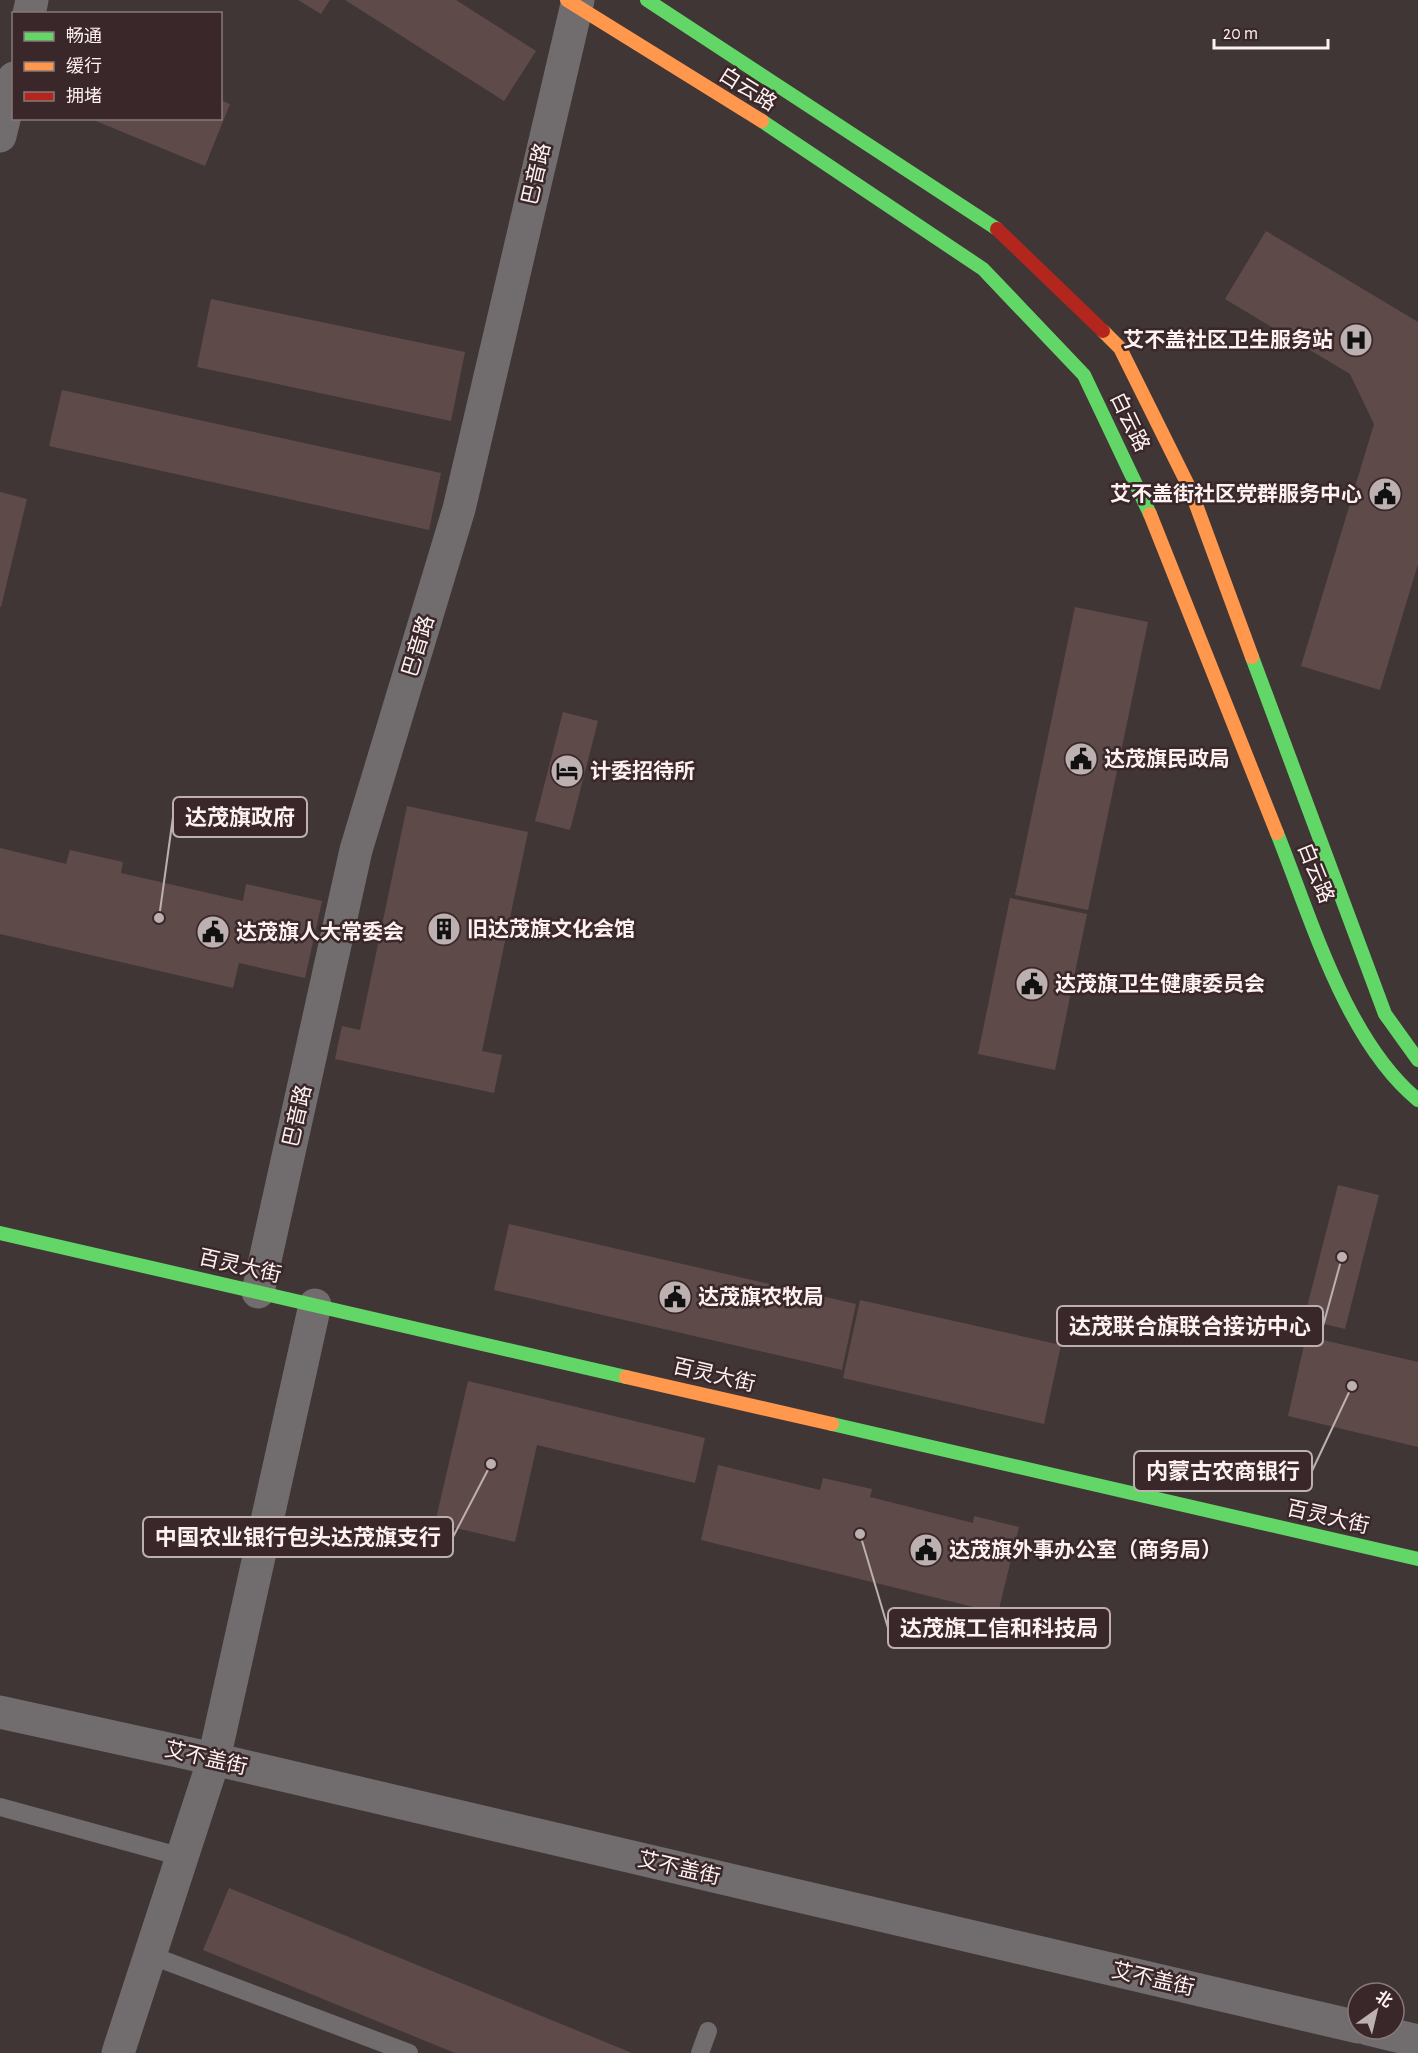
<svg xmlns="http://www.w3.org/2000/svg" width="1418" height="2053" viewBox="0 0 1418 2053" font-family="'Alegreya Sans','Noto Sans SC',sans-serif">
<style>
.building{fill:#5e4b49}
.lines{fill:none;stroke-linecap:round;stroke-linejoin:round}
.lane{stroke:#716d6e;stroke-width:18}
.street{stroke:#716d6e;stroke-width:33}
.fast{stroke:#63d668;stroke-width:14}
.slow{stroke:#ff974d;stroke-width:14}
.jam{stroke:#b3261e;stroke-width:14}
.labels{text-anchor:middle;stroke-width:5;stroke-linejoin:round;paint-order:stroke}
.street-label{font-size:21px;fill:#fef1f2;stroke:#3a2729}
.poi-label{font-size:21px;font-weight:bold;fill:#fef1f2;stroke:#3a2729;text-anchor:start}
.leader{fill:none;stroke:#bcb0b0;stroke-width:2}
.callout-dot{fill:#bcb0b0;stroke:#3a2729;stroke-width:2}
.callout{fill:#3a2729;stroke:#bcb0b0;stroke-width:2}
.callout-label{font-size:22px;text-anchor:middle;font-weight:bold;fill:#fef1f2}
</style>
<rect width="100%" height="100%" fill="#413636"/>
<path class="building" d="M298 0H330L321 14Z
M345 0H456L536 51 504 101Z
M220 100 230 104 205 166 91 119 220 118Z
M1266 231 1418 322V564L1380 690 1301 666 1374 424 1350 374 1225 299Z
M211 299 465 352 451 421 197 367Z
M62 390 441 473 429 530 49 446Z
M0 492 27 499 1 607H0Z
M1075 607 1148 622 1088 910 1015 895Z
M563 712 598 721 570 830 535 821Z
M407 806 528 832 482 1051 502 1055 494 1093 335 1059 342 1026 360 1030Z
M0 848 66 864 70 850 123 862 121 873 243 901 246 884 322 901 305 978 239 963 233 988 0 934Z
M1010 898 1087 914 1055 1070 978 1054Z
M1338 1185 1379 1195 1345 1329 1304 1319Z
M509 1224 856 1304 842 1370 494 1290Z
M860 1300 1061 1345 1044 1424 843 1378Z
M1306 1336 1418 1362V1447L1288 1416Z
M468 1381 705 1438 695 1483 537 1445 515 1542 435 1523Z
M718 1465 820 1490 823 1478 872 1489 870 1497 973 1523 974 1516 1019 1527 998 1613 701 1540Z
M229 1888 632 2053H455L203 1950Z"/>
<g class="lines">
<path class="lane" d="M0 1807 182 1857
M150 1955 409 2053
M700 2053 708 2031"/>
<path class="street" d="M29 14 32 0
M0 136 14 78
M258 1292 356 850 459 509 578 0
M0 1712 214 1759 1358 2027
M1368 2029 1418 2041
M118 2053 214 1759 315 1305"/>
<path class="fast" d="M647 0 997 229
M762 121 983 269 1084 375 1150 514
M1252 657 1385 1014 1418 1060
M1277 833C1311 918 1346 1041 1418 1100
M0 1233 626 1377
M832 1424 1418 1559"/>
<path class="slow" d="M567 0 762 121
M1103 331 1120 348 1191 491 1252 657
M1150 514 1277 833
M626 1377 832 1424"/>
<path class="jam" d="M997 229 1103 331"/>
</g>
<defs>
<g id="hospital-disc" transform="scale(1.725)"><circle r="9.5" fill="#bcb0b0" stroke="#3a2729"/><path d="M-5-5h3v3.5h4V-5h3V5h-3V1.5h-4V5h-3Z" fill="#111"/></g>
<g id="civic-disc" transform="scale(1.725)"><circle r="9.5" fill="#bcb0b0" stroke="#3a2729"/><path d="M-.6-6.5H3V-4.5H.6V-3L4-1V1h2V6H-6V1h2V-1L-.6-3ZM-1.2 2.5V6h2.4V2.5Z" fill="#111"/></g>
<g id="hotel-disc" transform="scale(1.725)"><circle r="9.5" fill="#bcb0b0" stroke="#3a2729"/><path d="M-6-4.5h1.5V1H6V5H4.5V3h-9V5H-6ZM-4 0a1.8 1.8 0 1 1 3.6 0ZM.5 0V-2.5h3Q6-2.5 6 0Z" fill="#111"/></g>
<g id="building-disc" transform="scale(1.725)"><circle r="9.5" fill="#bcb0b0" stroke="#3a2729"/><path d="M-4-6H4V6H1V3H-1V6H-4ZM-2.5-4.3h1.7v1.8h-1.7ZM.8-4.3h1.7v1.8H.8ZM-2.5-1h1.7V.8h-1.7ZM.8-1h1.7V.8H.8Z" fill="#111"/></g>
</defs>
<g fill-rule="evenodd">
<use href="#hospital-disc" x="1356" y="340"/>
<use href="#civic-disc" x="1385" y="494"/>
<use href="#civic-disc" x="1081" y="759"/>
<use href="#hotel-disc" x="567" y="771"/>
<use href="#building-disc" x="444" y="929"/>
<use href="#civic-disc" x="213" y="932"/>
<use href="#civic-disc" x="1032" y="984"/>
<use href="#civic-disc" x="675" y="1297"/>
<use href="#civic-disc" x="926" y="1550"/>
</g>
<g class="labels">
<g class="street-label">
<text transform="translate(748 89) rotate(32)" y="7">白云路</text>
<text transform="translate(536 174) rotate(-77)" y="7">巴音路</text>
<text transform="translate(1130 422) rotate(64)" y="7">白云路</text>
<text transform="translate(418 646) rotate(-73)" y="7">巴音路</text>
<text transform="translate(1316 873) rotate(68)" y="7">白云路</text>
<text transform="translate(297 1116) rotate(-77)" y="7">巴音路</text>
<text transform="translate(240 1266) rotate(13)" y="7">百灵大街</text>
<text transform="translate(714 1375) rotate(13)" y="7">百灵大街</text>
<text transform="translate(1328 1517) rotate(13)" y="7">百灵大街</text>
<text transform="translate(206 1758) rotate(13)" y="7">艾不盖街</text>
<text transform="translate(679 1868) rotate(13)" y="7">艾不盖街</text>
<text transform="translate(1153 1979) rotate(13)" y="7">艾不盖街</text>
</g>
<g class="poi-label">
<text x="1333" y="347" text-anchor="end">艾不盖社区卫生服务站</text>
<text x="1362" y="501" text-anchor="end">艾不盖街社区党群服务中心</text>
<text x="1104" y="766">达茂旗民政局</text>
<text x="590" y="778">计委招待所</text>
<text x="467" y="936">旧达茂旗文化会馆</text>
<text x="236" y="939">达茂旗人大常委会</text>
<text x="1055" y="991">达茂旗卫生健康委员会</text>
<text x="698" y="1304">达茂旗农牧局</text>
<text x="949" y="1557">达茂旗外事办公室（商务局）</text>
</g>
</g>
<path class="leader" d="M159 918L173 817M1342 1257L1323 1326M1352 1386L1312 1471M491 1464L453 1537M860 1534L888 1628"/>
<g class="callout-dot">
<circle cx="159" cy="918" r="6"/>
<circle cx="1342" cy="1257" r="6"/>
<circle cx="1352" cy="1386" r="6"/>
<circle cx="491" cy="1464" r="6"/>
<circle cx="860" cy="1534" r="6"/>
</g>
<g class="callout">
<rect x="173" y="797" width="134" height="40" rx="6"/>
<rect x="1057" y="1306" width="266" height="40" rx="6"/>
<rect x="1134" y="1451" width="178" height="40" rx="6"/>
<rect x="143" y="1517" width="310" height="40" rx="6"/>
<rect x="888" y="1608" width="222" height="40" rx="6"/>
</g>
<g class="callout-label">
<text x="240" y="825">达茂旗政府</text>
<text x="1190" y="1334">达茂联合旗联合接访中心</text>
<text x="1223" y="1479">内蒙古农商银行</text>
<text x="298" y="1545">中国农业银行包头达茂旗支行</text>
<text x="999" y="1636">达茂旗工信和科技局</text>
</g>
<rect x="12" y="12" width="210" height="108" fill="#3a2729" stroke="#887879" stroke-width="1.5"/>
<rect x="24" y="32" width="30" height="9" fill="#63d668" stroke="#887879" stroke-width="1.5"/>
<text x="66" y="42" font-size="18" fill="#fef1f2">畅通</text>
<rect x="24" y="62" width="30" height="9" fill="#ff974d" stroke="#887879" stroke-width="1.5"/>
<text x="66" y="72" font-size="18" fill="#fef1f2">缓行</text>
<rect x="24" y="92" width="30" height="9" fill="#b3261e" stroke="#887879" stroke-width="1.5"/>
<text x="66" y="102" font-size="18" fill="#fef1f2">拥堵</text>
<g transform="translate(1376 2011) rotate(34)"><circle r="28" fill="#3a2729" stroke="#887879" stroke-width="1.5"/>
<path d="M0-4.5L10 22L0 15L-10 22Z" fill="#bcb0b0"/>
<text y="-9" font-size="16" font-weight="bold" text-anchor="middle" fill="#fef1f2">北</text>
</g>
<path d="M1214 39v9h114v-9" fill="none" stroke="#fef1f2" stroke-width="3"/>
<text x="1223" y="39" font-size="18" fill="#fef1f2" stroke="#3a2729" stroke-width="4.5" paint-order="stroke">20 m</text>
</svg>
